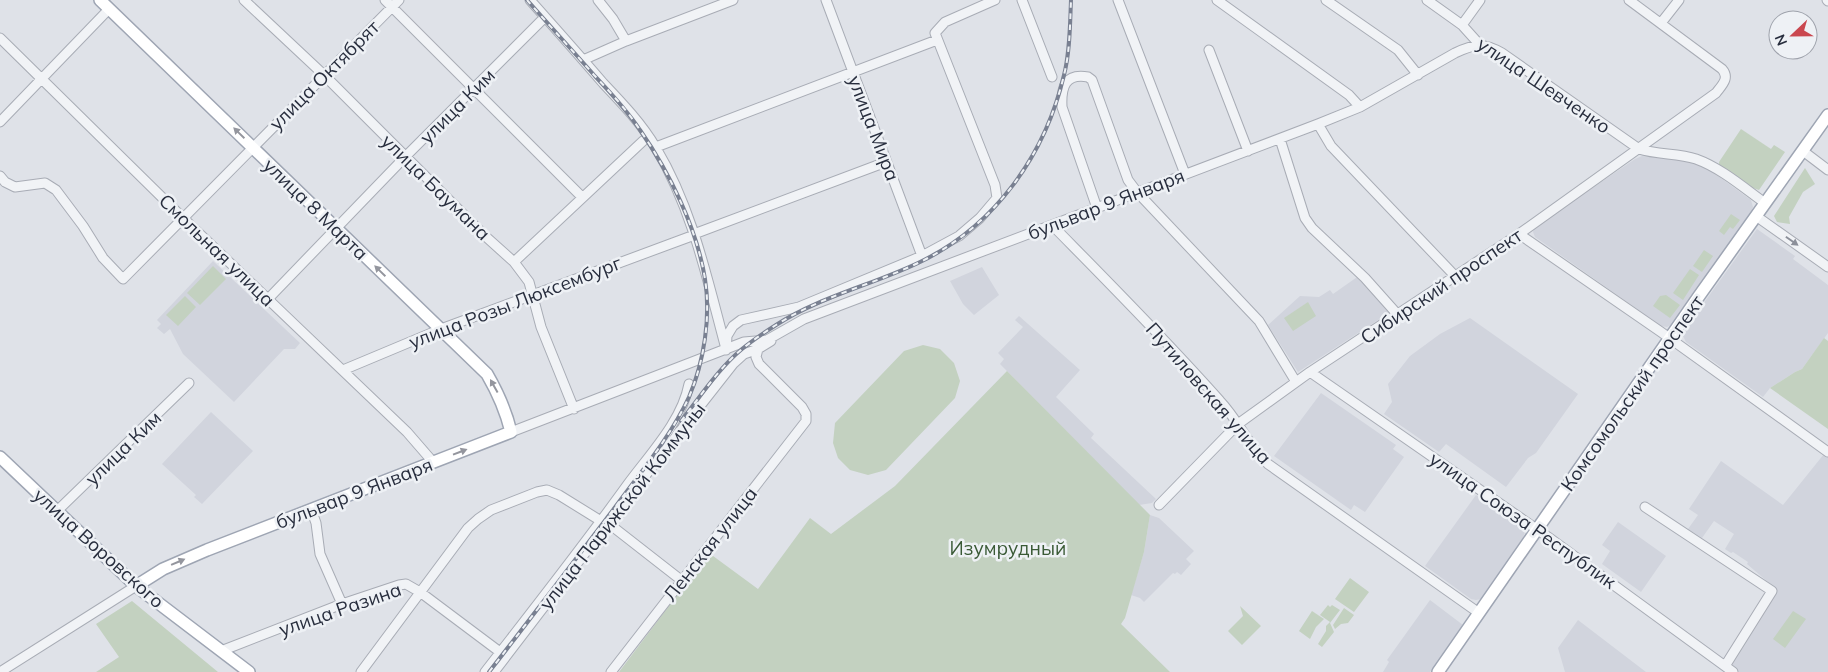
<svg xmlns="http://www.w3.org/2000/svg" width="1828" height="672" viewBox="0 0 1828 672" font-family="Mulish,sans-serif">
<style>
.built{fill:#d1d4dd}
.green{fill:#c3d1c0}
.lines{fill:none;stroke-linecap:round;stroke-linejoin:round}
.minor-casing{stroke:#a8acb5;stroke-width:11}
.major-casing{stroke:#9ea5b3;stroke-width:14}
.minor{stroke:#f1f3f6;stroke-width:9}
.major{stroke:#fff;stroke-width:11}
.rail-casing{stroke:#798091;stroke-width:4}
.rail{stroke:#eef1f5;stroke-width:2;stroke-dasharray:5.5;stroke-linecap:butt}
.oneway{fill:#94969e}
.oneway2{fill:#8c909a}
.labels{text-anchor:middle;stroke-width:5;stroke-linejoin:round;paint-order:stroke}
.street-label{font-size:19px;fill:#282e3e;stroke:#eef1f5}
.park-label{font-size:19px;fill:#3a5a36;stroke:#eef1f5}
</style>
<rect width="100%" height="100%" fill="#dfe2e8"/>
<path class="built" d="M1642 156 1681 160 1698 164 1714 173 1751 200 1753 207 1751 212 1671 325 1667 327 1661 326 1535 237 1533 232 1535 227 1635 159Z
M1757 229 1795 256 1793 259 1828 285V333L1802 369 1795 372 1770 388 1763 397 1686 342 1683 336 1685 329Z
M213 261 300 343 295 349H284L234 402 183 354 170 329 164 334 157 328 161 324 157 320Z
M982 267 999 295 974 315 963 304 950 281Z
M1360 275 1389 313 1298 372 1268 325 1300 296 1319 297 1330 290 1333 294Z
M1019 316 1080 370 1056 397 1094 434 1091 438 1156 499 1152 503 1139 505 1000 364 1004 359 998 353 1023 327 1015 320Z
M1470 318 1578 394 1536 453 1528 458 1506 487 1446 444 1439 452 1384 414 1392 402 1388 384 1410 356 1440 334Z
M1321 393 1396 445 1393 449 1404 457 1365 512 1354 505 1351 510 1274 456Z
M211 412 253 451 202 504 194 497 196 495 162 464Z
M1824 454 1828 457V672H1739L1728 664 1776 589 1747 564 1748 562 1733 552 1731 553 1725 549 1734 534 1714 521 1702 538 1688 529 1698 515 1689 509 1721 461 1783 505Z
M1476 495 1522 527 1525 532 1523 538 1481 599 1476 600 1471 599 1425 566Z
M1150 515 1159 518 1194 551 1186 559 1191 564 1181 575 1177 572 1175 574 1173 573 1144 602 1140 598 1131 595 1144 552Z
M1618 522 1666 556 1641 592 1602 564 1610 551 1602 545Z
M1430 600 1463 625 1430 672H1383L1389 662 1387 660Z
M1578 620 1646 672H1565L1558 648Z"/>
<path class="green" d="M1741 129 1771 149 1774 145 1785 152 1759 190 1750 187 1719 166V162Z
M1805 168 1815 184 1803 192 1789 217 1790 224 1777 222 1774 216Z
M1731 214 1740 220 1733 229 1730 227 1724 235 1719 231Z
M1704 250 1713 256 1702 272 1693 266Z
M213 266 226 279 200 305 187 293Z
M1690 269 1699 275 1683 300 1673 293Z
M1666 295 1680 305 1670 318 1653 306 1660 296Z
M185 296 196 307 178 326 166 315Z
M1308 302 1316 316 1293 331 1284 318Z
M1824 338 1828 341V429L1770 388 1795 372 1802 369Z
M923 345 940 349 954 363 960 381 955 398 886 470 868 475 850 470 838 458 833 443 835 423 904 351Z
M1007 371 1150 515 1144 552 1125 618 1121 624 1170 672H619L709 553 758 589 810 518 831 534 895 486Z
M1350 578 1369 592 1354 612 1335 599Z
M132 601 218 672H96L119 657 96 624Z
M1328 605 1330 607 1332 605 1340 610 1330 623 1334 632 1322 647 1318 644 1326 631V626L1330 622 1320 615Z
M1240 606 1261 626 1242 645 1228 631 1243 616Z
M1344 608 1354 615 1348 623 1341 624 1335 629 1333 625Z
M1312 611 1324 619 1316 627 1310 639 1299 631Z
M1793 611 1806 619 1785 648 1773 639Z"/>
<g class="lines">
<g class="minor-casing">
<path id="minor" d="M244 0 324 75 484 235 514 262 529 282 541 327 574 409
M385 0 582 197
M530 0C555 28 579 55 603 83 622 103 642 124 656 148 692 208 707 278 725 345
M598 0 613 19 626 41
M826 0 922 256
M1022 0 1052 77
M1118 0 1185 174
M1217 0 1349 95 1360 107
M1326 0 1398 50 1418 75
M1427 0 1462 25 1480 45
M1827 0 1828 1
M1661 23 1679 0
M1462 25 1480 0
M0 38 183 218 407 432 433 462
M1209 50 1248 151
M583 60 626 41 733 0
M0 122 109 9
M1318 124 1331 146 1456 277
M1280 139 1305 218 1312 228 1365 278 1398 315
M656 147 937 40
M1803 151 1828 170
M0 176 5 182 15 187 45 183 56 190 83 226 103 258 123 279 399 0
M1097 208 1062 107C1061 87 1065 73 1088 77L1092 80 1128 180 1137 192 1259 321 1296 382
M1756 216 1828 267
M1052 225C1109 283 1166 340 1220 401 1239 421 1247 444 1268 464L1479 613
M694 234 886 162
M1519 234 1661 332 1828 452
M514 262 643 141
M268 299 405 157 541 21
M726 350 727 336 733 326 741 320 799 307 922 256 959 236 980 218 997 198 995 185 935 33 945 22 995 0
M343 370 441 329 689 237
M1310 372 1548 537 1733 672
M511 432 744 342 767 340 804 319 1318 124 1360 107 1455 53C1474 44 1483 42 1502 53L1639 149C1658 155 1678 153 1696 159 1721 168 1744 188 1765 203
M1159 505 1238 424 1310 372 1519 234 1716 93C1722 85 1730 78 1722 69L1629 0
M1645 507 1772 591 1725 666
M311 509 316 523 320 554 342 604
M56 512 189 383
M608 523 681 580
M221 651 342 604 399 585 406 584 420 592 500 652
M0 672 136 586
M361 672 468 528 478 519 491 510 537 492 547 490 559 495 601 521
M485 672C533 610 582 548 628 484 650 454 682 421 689 384
M494 672 608 523 733 364 744 354 758 349
M611 672 806 421V414L802 407 759 364 756 357 758 349 771 341"/>
</g>
<g class="major-casing">
<path id="major" d="M100 0 487 374C498 393 506 411 511 432L207 550 163 569 136 586
M0 457 136 586 249 672
M1438 672 1699 296 1828 115"/>
</g>
<use href="#minor" class="minor"/>
<use href="#major" class="major"/>
<g class="rail-casing">
<path id="rail" d="M681 421C700 397 718 369 742 349 753 340 765 332 776 325 819 297 872 285 918 263 994 227 1045 156 1064 75 1070 52 1070 24 1071 0
M489 672C531 618 572 564 613 510 639 474 670 438 689 397 704 362 711 317 705 279 697 228 669 172 640 130 627 110 610 92 594 75 572 50 549 25 527 0"/>
</g>
<use href="#rail" class="rail"/>
</g>
<defs><path id="oneway-solid" d="M-6-.8H1V-3.2L6.5 0L1 3.2V.8H-6Z" transform="scale(1.25)"/></defs>
<g class="oneway">
<use href="#oneway-solid" transform="translate(239 133) rotate(-136)"/>
<use href="#oneway-solid" transform="translate(380 271) rotate(-136)"/>
<use href="#oneway-solid" transform="translate(494 386) rotate(-119)"/>
<use href="#oneway-solid" transform="translate(460 452) rotate(-21)"/>
<use href="#oneway-solid" transform="translate(178 562) rotate(-23)"/>
</g>
<use class="oneway2" href="#oneway-solid" transform="translate(1792 241) rotate(35)"/>
<g class="labels">
<g class="street-label">
<text transform="translate(324 75) rotate(-45)" y="7">улица Октябрят</text>
<text transform="translate(1544 85) rotate(34)" y="7">улица Шевченко</text>
<text transform="translate(457 106) rotate(-45)" y="7">улица Ким</text>
<text transform="translate(874 128) rotate(69)" y="7">улица Мира</text>
<text transform="translate(436 187) rotate(44)" y="7">улица Баумана</text>
<text transform="translate(1106 204) rotate(-21)" y="7">бульвар 9 Января</text>
<text transform="translate(316 209) rotate(44)" y="7">улица 8 Марта</text>
<text transform="translate(217 250) rotate(44)" y="7">Смольная улица</text>
<text transform="translate(1441 286) rotate(-34)" y="7">Сибирский проспект</text>
<text transform="translate(515 302) rotate(-21)" y="7">улица Розы Люксембург</text>
<text transform="translate(1209 393) rotate(49)" y="7">Путиловская улица</text>
<text transform="translate(1632 393) rotate(-55)" y="7">Комсомольский проспект</text>
<text transform="translate(123 448) rotate(-44)" y="7">улица Ким</text>
<text transform="translate(354 493) rotate(-21)" y="7">бульвар 9 Января</text>
<text transform="translate(622 506) rotate(-52)" y="7">улица Парижской Коммуны</text>
<text transform="translate(1523 520) rotate(35)" y="7">улица Союза Республик</text>
<text transform="translate(710 544) rotate(-52)" y="7">Ленская улица</text>
<text transform="translate(99 548) rotate(42)" y="7">улица Воровского</text>
<text transform="translate(340 609) rotate(-19)" y="7">улица Разина</text>
</g>
<g class="park-label">
<text x="1008" y="555">Изумрудный</text>
</g>
</g>
<g transform="translate(1793 35) rotate(248)"><circle r="24" fill="#eef1f5" stroke="#9fa3ac"/>
<path d="M0-4L9 19L0 12L-9 19Z" fill="#ca474f"/>
<text y="-8" font-size="14" font-weight="bold" text-anchor="middle" fill="#282e3e">N</text>
</g>
</svg>
